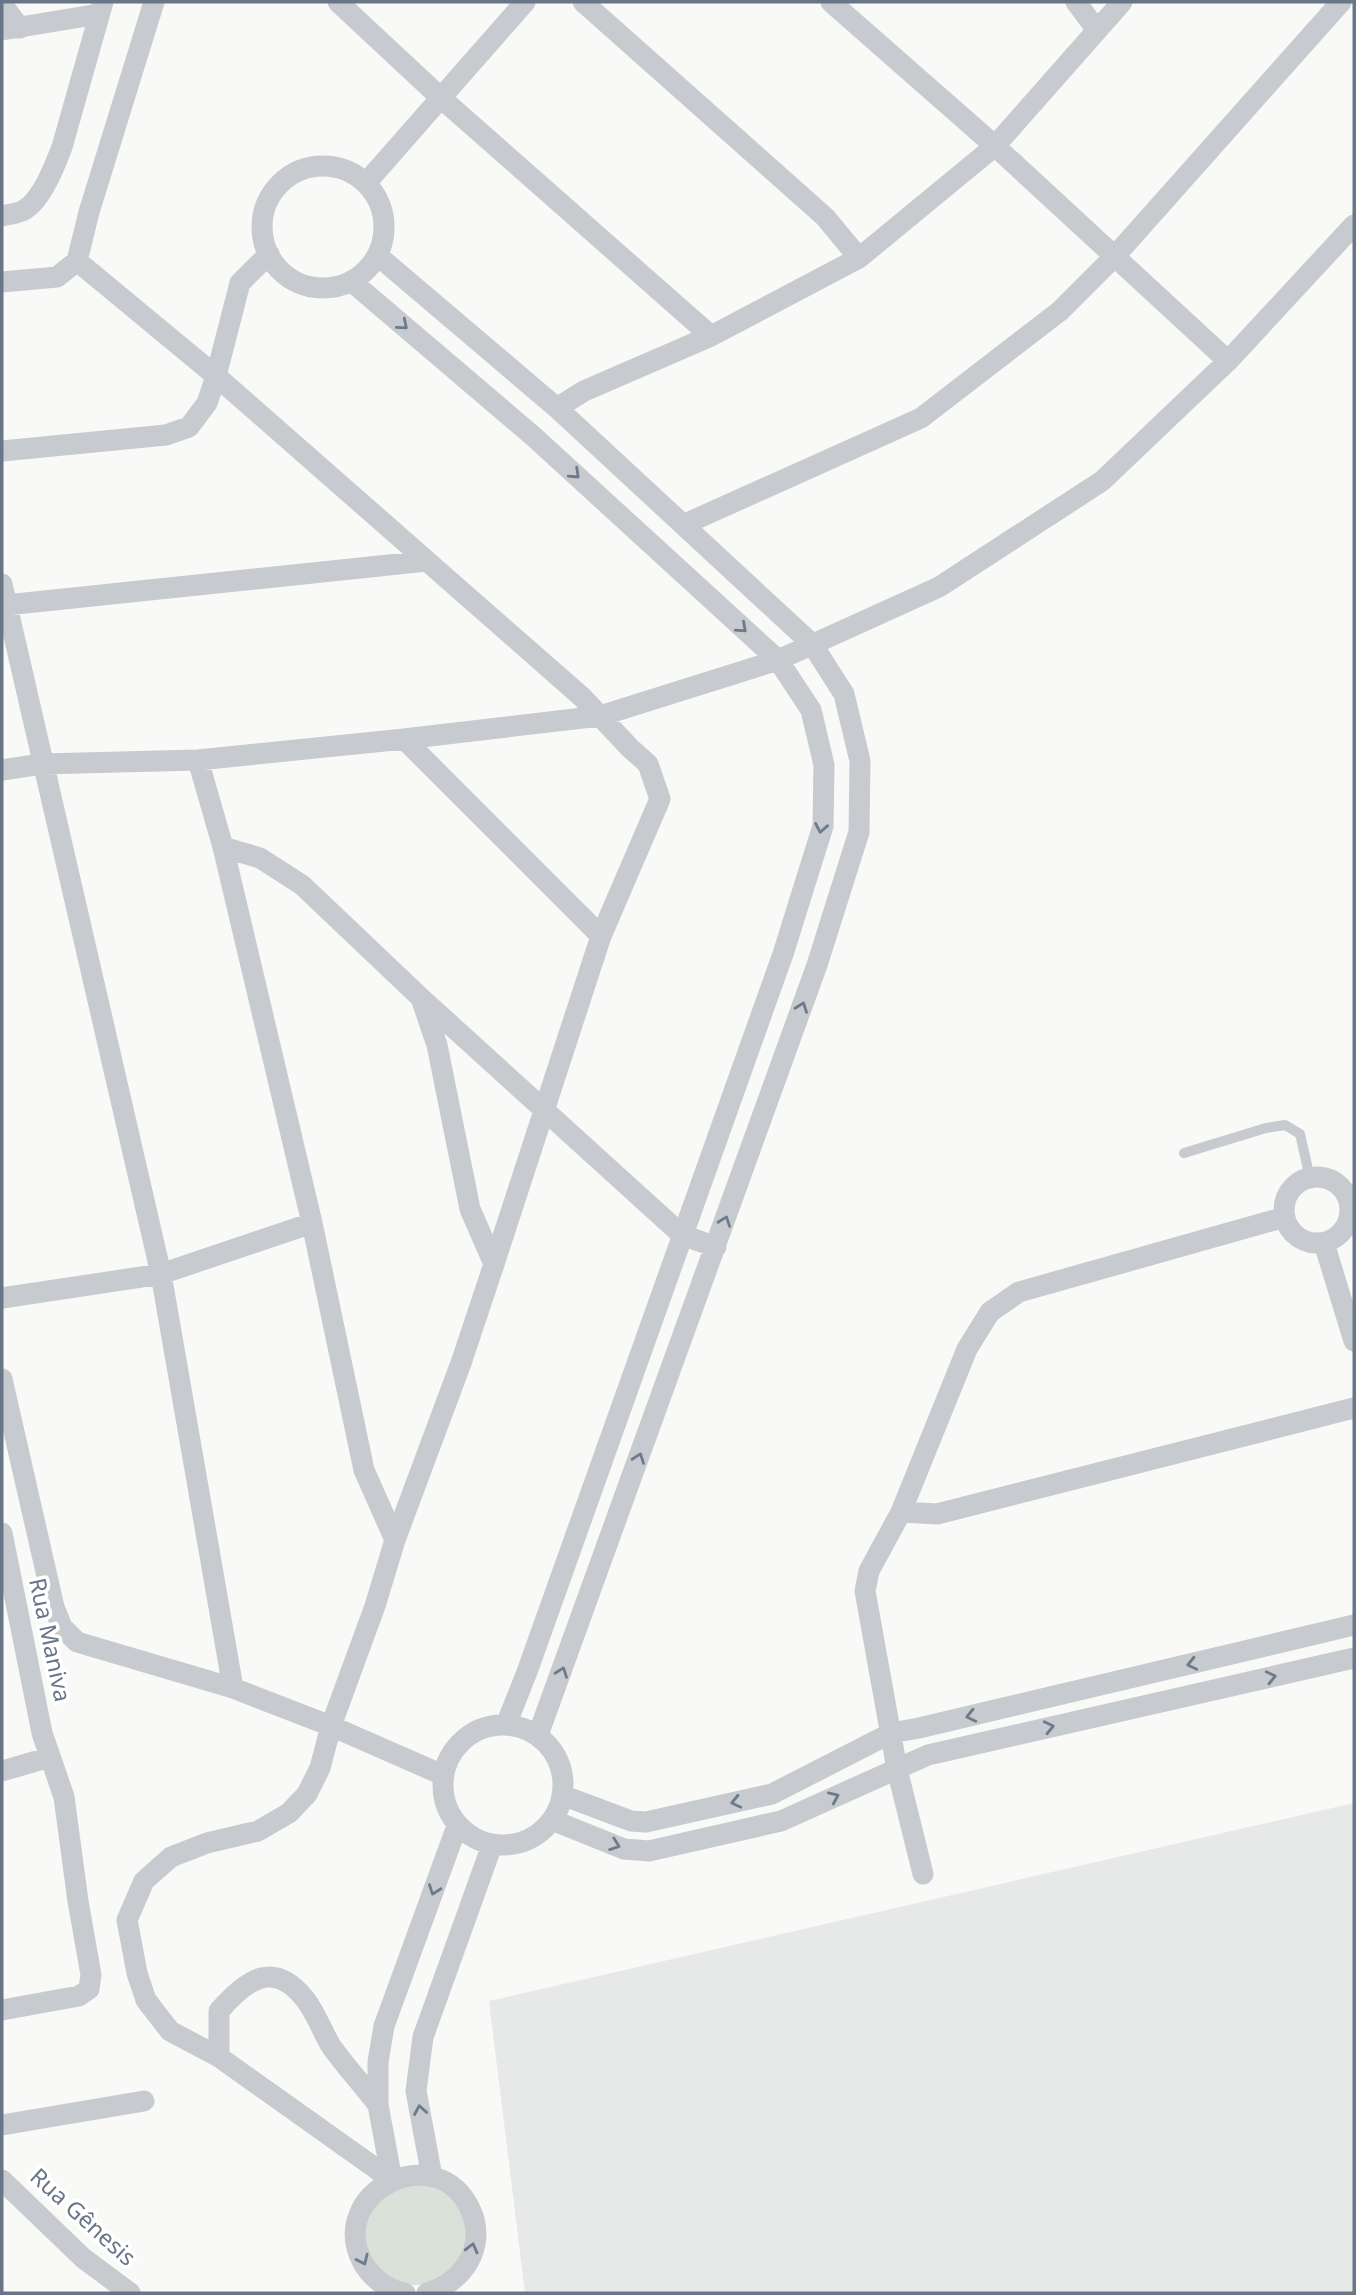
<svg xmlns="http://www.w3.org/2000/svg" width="1356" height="2295" viewBox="0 0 1356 2295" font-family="'Noto Sans',sans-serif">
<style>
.built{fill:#e7e8e8}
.green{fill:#dae1d8}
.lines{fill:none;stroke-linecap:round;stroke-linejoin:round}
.lane{stroke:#c7cace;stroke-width:10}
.street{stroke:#c7cace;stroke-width:21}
.oneway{stroke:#6d7a8c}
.labels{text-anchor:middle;stroke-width:7;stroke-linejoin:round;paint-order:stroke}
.street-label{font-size:23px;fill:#687688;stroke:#fff}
</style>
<rect width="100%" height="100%" fill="#f9f9f7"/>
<path class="built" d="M1354 1803V2293H525L489 2001Z"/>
<path class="green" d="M366 2235a50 50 0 1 1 100 0a50 50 0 1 1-100 0Z"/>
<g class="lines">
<path class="lane" d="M1184 1153 1266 1128 1285 1125 1300 1134 1310 1178"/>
<path class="street" d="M338 2 441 98 711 336
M583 2 825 217 859 258
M831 2 995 146 1228 361
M1076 2 1096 29
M2 4 20 28
M2 30 99 14
M262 227a61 61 0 1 1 122 0a61 61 0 1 1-122 0Z
M366 183 525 2
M2 216C8 214 18 214 24 210 42 200 55 165 62 147L103 2
M377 255 557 408 812 644 844 694 860 761 859 832 817 965 538 1735
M77 261 216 376 582 697 630 748 648 764 660 799 601 936 494 1264
M351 281 533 436 778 660 811 710 824 765 823 826 783 954 527 1672 506 1725
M2 282 57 277 77 261 89 212 154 2
M557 408 584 391 711 336 859 258 995 146 1122 2
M2 451 166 435 189 427 207 403 216 376 240 283 269 254
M685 524 921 418 1060 311 1115 256 1341 2
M2 584 161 1274 233 1688
M6 605 427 561
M404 739 601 936
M198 760 223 847 312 1223 364 1470 395 1540
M2 770 42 764 198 760 404 739 600 716 778 660 939 587 1102 481 1228 361 1354 225
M223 847 260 858 302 885 421 998 437 1045 470 1209 494 1264 461 1363 395 1540 375 1606 331 1726 320 1768 307 1794 289 1813 258 1831 207 1843 171 1857 144 1881 127 1920 137 1973 146 2000 170 2031 219 2057 392 2180
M422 999 682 1235 716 1247
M1284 1210a33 33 0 1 1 66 0a33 33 0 1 1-66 0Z
M1324 1243 1354 1341
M2 1298 161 1274 312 1223
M2 1379 54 1607 62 1627 77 1642 233 1688 331 1726 443 1775
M901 1512 937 1514 1354 1408
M2 1533 42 1733 64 1797 78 1901 91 1975 89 1989 79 1996 2 2010
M443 1785a60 60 0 1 1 120 0a60 60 0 1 1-120 0Z
M2 1771 50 1757
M562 1795 631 1821 646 1822 772 1794 891 1733 919 1728 1354 1625
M552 1820 624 1849 649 1851 781 1821 928 1755 1354 1658
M923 1874 897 1769 865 1591 869 1571 901 1512 967 1349 990 1312 1019 1292 1285 1217
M219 2057V2011C246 1980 273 1959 305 1999 316 2013 322 2031 331 2046 345 2066 363 2085 378 2105
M2 2125 144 2101
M432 2177 416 2091 423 2037 492 1845
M2 2180 83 2258 130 2293
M392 2180 378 2105V2062L384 2026 457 1826
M405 2293C387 2290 372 2278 363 2263 325 2192 438 2136 471 2211 487 2248 462 2283 427 2293"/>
</g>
<defs><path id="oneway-chevron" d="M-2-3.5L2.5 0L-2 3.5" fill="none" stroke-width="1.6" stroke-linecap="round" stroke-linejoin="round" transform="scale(1.75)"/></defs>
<g class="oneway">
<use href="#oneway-chevron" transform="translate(403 325) rotate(40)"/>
<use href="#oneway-chevron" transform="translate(575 474) rotate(43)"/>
<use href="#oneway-chevron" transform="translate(742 628) rotate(42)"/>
<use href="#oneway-chevron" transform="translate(821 828) rotate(100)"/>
<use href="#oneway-chevron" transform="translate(802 1007) rotate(-70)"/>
<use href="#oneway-chevron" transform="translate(725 1221) rotate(-70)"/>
<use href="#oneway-chevron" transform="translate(639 1458) rotate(-70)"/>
<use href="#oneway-chevron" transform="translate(1192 1664) rotate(167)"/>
<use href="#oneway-chevron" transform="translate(562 1672) rotate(-70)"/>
<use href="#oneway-chevron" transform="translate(1271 1677) rotate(-13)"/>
<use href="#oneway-chevron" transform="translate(971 1716) rotate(167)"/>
<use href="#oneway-chevron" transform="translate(1049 1727) rotate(-13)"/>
<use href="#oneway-chevron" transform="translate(834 1797) rotate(-24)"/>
<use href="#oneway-chevron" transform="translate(736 1802) rotate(167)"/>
<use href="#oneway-chevron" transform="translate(615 1845) rotate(20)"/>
<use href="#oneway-chevron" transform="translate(434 1890) rotate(110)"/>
<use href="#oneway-chevron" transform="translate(420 2110) rotate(-100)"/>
<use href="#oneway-chevron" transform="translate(472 2248) rotate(-76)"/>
<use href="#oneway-chevron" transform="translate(363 2260) rotate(65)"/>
</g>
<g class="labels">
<g class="street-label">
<text transform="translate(50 1640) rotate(78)" y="8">Rua Maniva</text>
<text transform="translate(83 2217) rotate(42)" y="8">Rua Gênesis</text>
</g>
</g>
<rect width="1356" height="2295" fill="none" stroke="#687688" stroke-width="7"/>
</svg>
